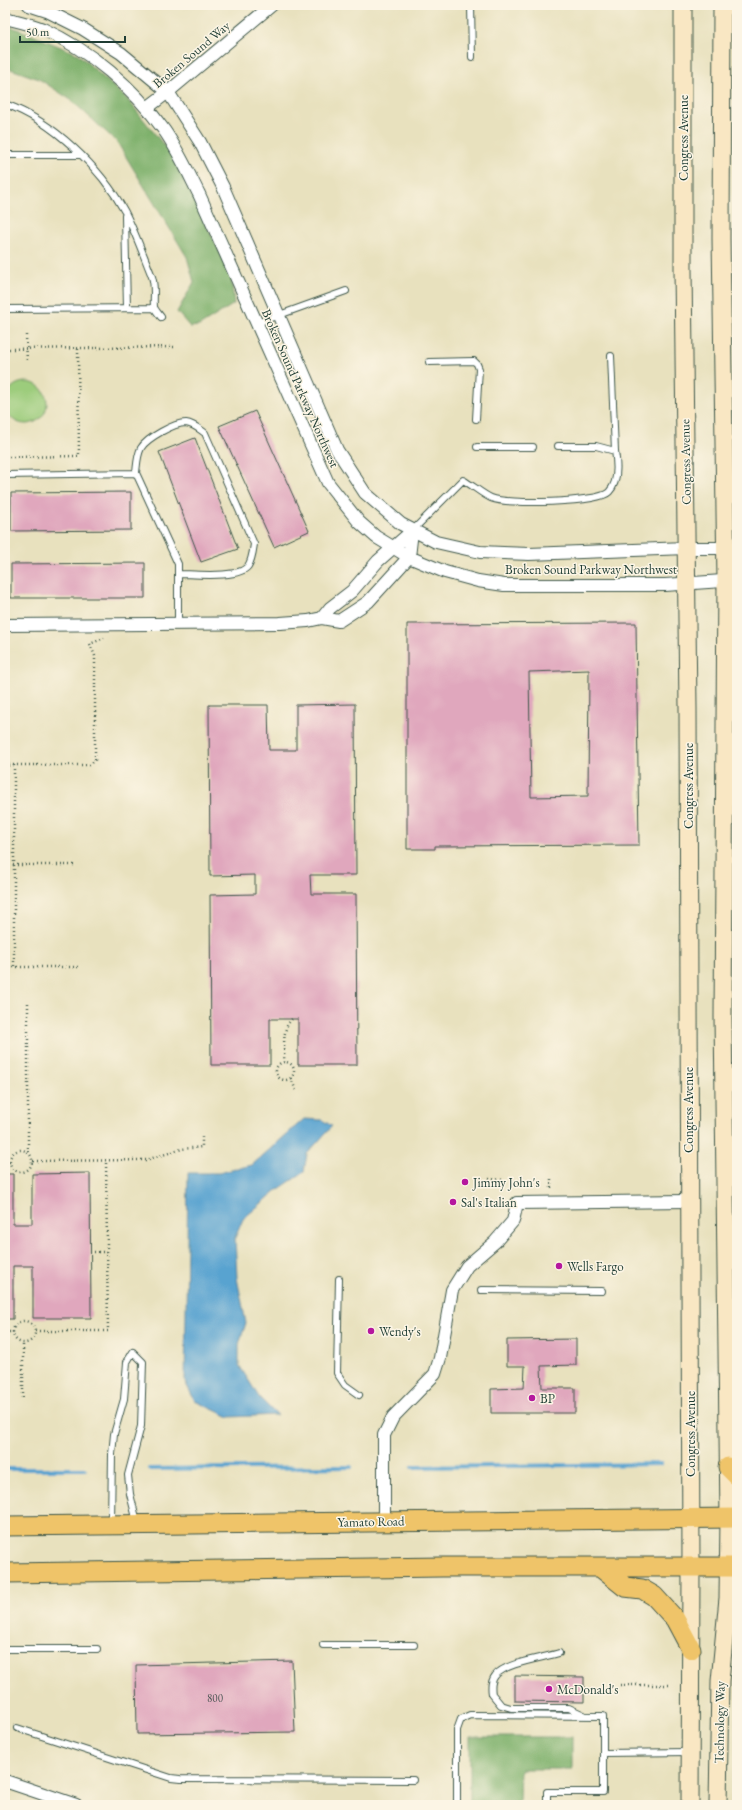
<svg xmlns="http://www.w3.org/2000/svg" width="742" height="1810" viewBox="0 0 742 1810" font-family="'EB Garamond',serif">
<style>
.green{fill:#9ccc7b;stroke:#5e8458}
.forest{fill:#7db06b;stroke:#4e7650}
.water{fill:#59a3d0;stroke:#3c7082}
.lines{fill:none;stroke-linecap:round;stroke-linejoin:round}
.stream{stroke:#59a3d0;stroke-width:4}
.building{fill:#e0a7bd;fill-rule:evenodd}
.lane-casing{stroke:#3d5649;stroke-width:8}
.street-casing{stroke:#3d5649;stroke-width:14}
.secondary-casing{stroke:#3d5649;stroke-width:19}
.primary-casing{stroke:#3d5649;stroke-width:21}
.path{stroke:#3d5649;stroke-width:2.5;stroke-dasharray:1 3;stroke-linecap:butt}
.lane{stroke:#fff;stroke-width:6}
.street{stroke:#fff;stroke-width:12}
.secondary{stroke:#f9e7c3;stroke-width:17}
.primary{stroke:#efc469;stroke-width:19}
.poi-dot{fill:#b5179e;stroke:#fcf5e5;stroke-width:1.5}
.labels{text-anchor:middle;stroke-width:3;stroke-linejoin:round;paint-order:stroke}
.number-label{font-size:11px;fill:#4f5856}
.street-label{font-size:13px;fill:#1f3d34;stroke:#fcf5e5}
.poi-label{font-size:13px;fill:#1f3d34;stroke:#fcf5e5;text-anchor:start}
</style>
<rect width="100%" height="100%" fill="#fcf5e5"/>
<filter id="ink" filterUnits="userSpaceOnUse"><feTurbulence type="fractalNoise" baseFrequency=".025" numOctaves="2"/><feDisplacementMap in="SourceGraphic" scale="8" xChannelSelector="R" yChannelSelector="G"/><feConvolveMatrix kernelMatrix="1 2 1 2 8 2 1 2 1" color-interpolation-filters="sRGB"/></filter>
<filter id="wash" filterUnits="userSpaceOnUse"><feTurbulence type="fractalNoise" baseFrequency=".012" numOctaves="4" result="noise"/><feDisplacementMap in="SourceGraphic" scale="16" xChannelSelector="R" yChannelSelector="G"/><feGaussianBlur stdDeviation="0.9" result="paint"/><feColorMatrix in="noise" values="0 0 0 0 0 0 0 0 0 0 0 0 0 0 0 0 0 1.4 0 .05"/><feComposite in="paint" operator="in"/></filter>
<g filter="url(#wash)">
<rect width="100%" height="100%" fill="#e8e1be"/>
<path class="green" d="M5 403a21 21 0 1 1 42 0a21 21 0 1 1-42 0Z"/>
<path class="forest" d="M5 24 78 54 128 100 171 154 231 274 234 304 199 326 190 327 177 312 194 282 187 257 117 142 71 100 39 79 5 67Z
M470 1737H572V1769H520L519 1805H470Z"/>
<path class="water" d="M304 1119 322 1120 332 1126 307 1154 304 1172 276 1191 243 1219 235 1238 237 1278 246 1323 239 1344V1365L259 1397 277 1415 229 1417 195 1401 185 1382 188 1173H219L252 1165Z"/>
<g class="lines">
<path class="stream" d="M412 1467 661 1464
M5 1469H85
M149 1469 351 1467"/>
</g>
<g id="blocks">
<path class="building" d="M255 411 309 531 274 547 219 426Z
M195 438 238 549 201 562 159 452Z
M131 492V530L11 531V493Z
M145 563V598H11V564Z
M636 623 639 845 435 846V849H407V624ZM589 670 588 796 531 797 529 672Z
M355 704 356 875H310L311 894H356L357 1065H298V1019H270V1065H211L210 895 255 894V875L210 876 209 705H268L269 750H296V705Z
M90 1173 91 1318H33V1266H13V1319H5V1174H13V1224H32V1174Z
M576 1339V1365L541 1366 542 1388H575V1413H491V1389L524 1388 525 1366H507V1340Z
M292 1661 295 1732 137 1734 136 1665Z
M515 1676 584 1677V1702L515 1701Z"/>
</g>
</g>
<g filter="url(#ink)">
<use href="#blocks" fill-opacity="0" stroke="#3d5649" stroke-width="1"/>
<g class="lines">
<g class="lane-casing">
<path id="lane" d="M471 5 472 57
M5 104C53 121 101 168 125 212 135 232 143 254 151 274 156 285 153 295 154 307 155 310 159 314 161 317
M5 155H79
M125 216 127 308
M5 309 154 308
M257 323 346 291
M611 356 615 451
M429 362 474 361 477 364 479 369 476 419
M477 447H533
M136 473C137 464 137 456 141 448 147 438 174 423 186 423 194 424 199 429 205 433L254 544C253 551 252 560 248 566 239 579 193 574 178 574
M5 475 136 473 178 564V623
M412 531 463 480C472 485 482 494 491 498 506 505 598 503 609 492 619 482 617 463 615 451L596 446H558
M726 1181 737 1180
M339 1279 337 1373 345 1385 359 1395
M481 1290 602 1291
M111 1523 112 1454 114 1434 124 1399 127 1362 133 1352 143 1362 141 1426 128 1475 130 1494 137 1522
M323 1645H414
M5 1649H97
M559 1653C543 1658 504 1663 495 1676 491 1681 491 1688 492 1694L501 1705 511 1708H569L584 1715
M17 1728 171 1778 180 1779 413 1780
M603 1753 690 1752
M457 1805V1730L461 1719 470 1715 603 1716V1792H547V1805"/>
</g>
<g class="street-casing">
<path id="street" d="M29 5 47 11 83 29 121 53 168 92 200 142 223 187 337 450 365 493 401 524 436 542 480 552 529 554 686 548H737
M5 18C17 21 31 24 43 29 91 51 133 87 164 130 178 150 188 172 199 194L328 483 359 522 376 537 409 557 445 572 478 581 504 585H665L737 580
M147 108 168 92 272 5
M322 618 330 608 352 591 378 561 412 531
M5 625 280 623 308 621 322 618 339 621 368 602 409 557 412 531
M384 1521V1435L393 1417 435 1374 440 1358 452 1290 467 1266 495 1242 513 1221 517 1203 689 1201
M5 1781 76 1805"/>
</g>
<g class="secondary-casing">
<path id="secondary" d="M683 5V269L688 708 691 1567 690 1805
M718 1805 720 1681 728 1598 729 1518 723 1016 726 580 721 238 722 5"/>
</g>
<g class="primary-casing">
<path id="primary" d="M728 1467 737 1476
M5 1526 737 1518
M600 1567 625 1587 642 1589 654 1596 675 1619 691 1649
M5 1573 442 1567H737"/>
</g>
<path class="path" d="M26 335 27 363
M5 349 176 347
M5 457 79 456 78 348
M5 765H90L95 760V656L90 644 104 638
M14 765V967
M5 865H74
M5 967H80
M28 1003V1152
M276 1071a9 9 0 1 1 18 0a9 9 0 1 1-18 0Z
M284 1062C285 1048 281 1029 292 1019
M291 1078 296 1091
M10 1161a11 11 0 1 1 22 0a11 11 0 1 1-22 0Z
M33 1161 146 1160 182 1149 202 1147V1137
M5 1162H10
M489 1179 504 1180
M551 1179V1191
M90 1252H107
M13 1332a11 11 0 1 1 22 0a11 11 0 1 1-22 0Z
M35 1331H108L106 1161
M5 1332H12
M23 1398V1343
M620 1685H671"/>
<use href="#lane" class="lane"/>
<use href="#street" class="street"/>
<use href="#secondary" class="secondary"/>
<use href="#primary" class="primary"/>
</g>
</g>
<g class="poi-dot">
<circle cx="465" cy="1182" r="4"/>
<circle cx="453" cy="1202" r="4"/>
<circle cx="559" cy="1266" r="4"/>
<circle cx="371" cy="1331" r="4"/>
<circle cx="532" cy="1398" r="4"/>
<circle cx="549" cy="1689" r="4"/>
</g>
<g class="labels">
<g class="number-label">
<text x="215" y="1702">800</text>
</g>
<g class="street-label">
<text transform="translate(191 54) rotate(-40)" y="5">Broken Sound Way</text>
<text transform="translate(683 138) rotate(-90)" y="5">Congress Avenue</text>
<text transform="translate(301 388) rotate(66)" y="5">Broken Sound Parkway Northwest</text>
<text transform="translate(685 462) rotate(-91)" y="5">Congress Avenue</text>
<text x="591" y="574">Broken Sound Parkway Northwest</text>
<text transform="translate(688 786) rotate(-90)" y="5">Congress Avenue</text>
<text transform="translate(688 1110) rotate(-90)" y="5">Congress Avenue</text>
<text transform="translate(690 1434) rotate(-90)" y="5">Congress Avenue</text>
<text transform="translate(371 1521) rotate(-1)" y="5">Yamato Road</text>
<text transform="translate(719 1722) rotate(-89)" y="5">Technology Way</text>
</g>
<g class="poi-label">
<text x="473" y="1187">Jimmy John's</text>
<text x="461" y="1207">Sal's Italian</text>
<text x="567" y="1271">Wells Fargo</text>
<text x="379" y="1336">Wendy's</text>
<text x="540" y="1403">BP</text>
<text x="557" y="1694">McDonald's</text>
</g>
</g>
<rect width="742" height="1810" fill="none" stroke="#fcf5e5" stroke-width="20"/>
<path d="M20 36v6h105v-6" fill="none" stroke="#1f3d34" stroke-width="2"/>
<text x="26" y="36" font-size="12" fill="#1f3d34" stroke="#fcf5e5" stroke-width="3" paint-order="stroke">50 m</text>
</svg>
